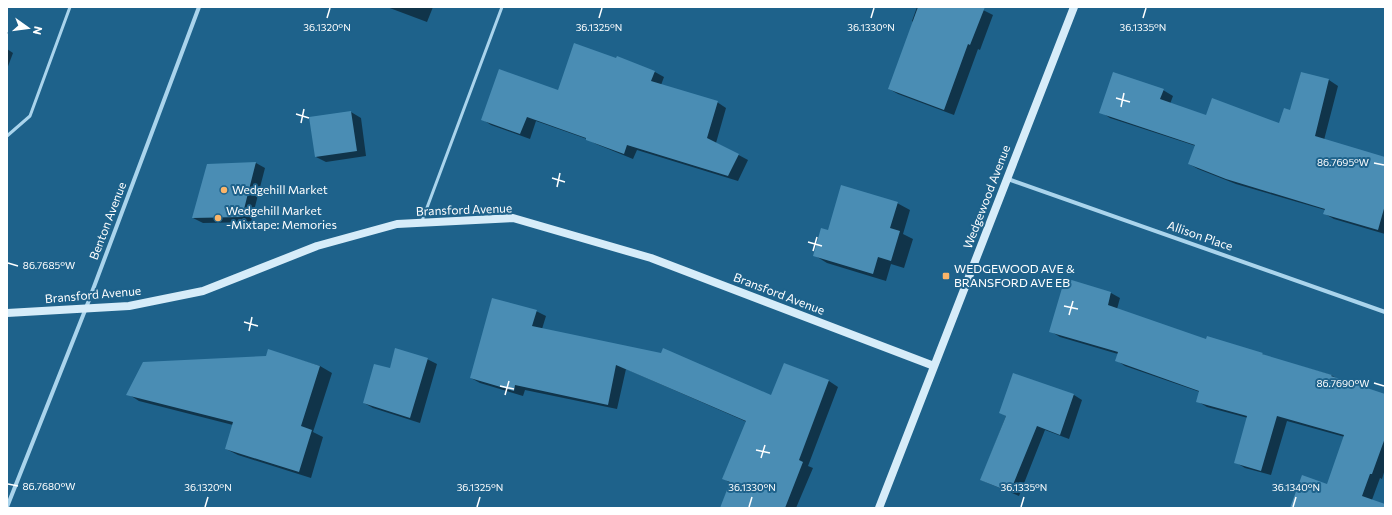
<svg xmlns="http://www.w3.org/2000/svg" width="1392" height="515" viewBox="0 0 1392 515" font-family="Commissioner,sans-serif">
<style>
.shadow{fill:#0007}
.building{fill:#4a8db4}
.lines{fill:none;stroke-linecap:round;stroke-linejoin:round}
.lane{stroke:#aad4ec;stroke-width:3}
.street{stroke:#aad4ec;stroke-width:4}
.secondary{stroke:#d6ecf9;stroke-width:8}
.ticks{fill:none;stroke:#fff;stroke-width:1.5}
.poi-dot{fill:#fbb569;stroke:#1e628b;stroke-width:1.5}
.labels{text-anchor:middle;stroke-width:4;stroke-linejoin:round;paint-order:stroke}
.poi-label{font-size:12px;fill:#fff;stroke:#1e628b;text-anchor:start}
.street-label{font-size:12px;fill:#fff;stroke:#1e628b}
.ticks-label{font-size:10px;text-anchor:middle;fill:#fff;stroke:#1e628b;stroke-width:4;stroke-linejoin:round;paint-order:stroke}
</style>
<rect width="100%" height="100%" fill="#1e628b"/>
<path class="shadow" d="M387 7H433L427 22Z
M917 7H977L993 15 980 50 978 49 954 115 898 94 889 89 914 23 912 21Z
M7 49 13 53 7 69Z
M655 72 664 77 661 85 717 102 726 108 716 143 748 160 738 181 637 150 633 159 596 144 587 139 536 121 530 139 491 125 482 119 558 91Z
M1301 73 1329 80 1338 86 1324 140 1385 158V234L1334 219 1325 214V210L1236 184 1198 169 1189 164 1196 146 1110 118 1101 112 1163 90 1173 96 1170 104 1207 116 1280 125 1291 112Z
M351 112 361 118 366 156 326 162 316 157Z
M256 163 265 168 251 222 203 223 193 218Z
M897 203 910 210 903 234 913 239 904 268 891 264 886 281 827 263 814 255 829 232Z
M1066 279 1111 293 1120 298 1117 309 1207 341 1208 338 1262 354 1268 357 1331 375 1338 379 1385 395V469L1382 479 1380 478 1369 508H1291L1328 485 1345 437 1287 421 1271 475 1245 468 1235 462 1248 418 1207 407 1197 401 1200 392 1125 366 1116 360 1118 354 1060 337 1050 331Z
M536 311 546 316 542 329 772 397 785 364 829 381 838 387 808 466 813 468 796 508H721L730 483 723 478 747 422 626 369 617 409 525 390 523 396 480 383 471 378Z
M269 351 320 366 332 373 313 432 323 437 311 478 238 455 226 449 233 425 139 401 128 394 267 357Z
M427 359 437 364 420 423 373 408 364 403 391 370Z
M1014 374 1074 395 1082 400 1069 439 1045 430 1019 496 990 484 981 480 1006 416 1001 413Z"/>
<path class="building" d="M918 7H985L970 45 968 44 944 110 888 89Z
M574 43 616 58 617 56 655 71 651 81 718 101 707 138 739 154 728 176 627 145 624 154 586 140V138L527 117 520 134 481 120 499 69 558 90Z
M1113 72 1164 89 1160 99 1206 115 1212 98 1279 123 1284 108 1290 110 1301 72 1329 79 1315 136 1385 157V205L1378 230 1323 214 1325 209 1226 179 1188 164 1195 145 1099 113Z
M351 111 357 151 315 157 309 117Z
M256 162 242 217 192 218 207 164Z
M841 185 898 202 890 228 900 231 891 261 878 257 873 274 813 256 821 228 828 230Z
M1065 278 1111 292 1108 305 1206 339 1207 336 1263 353 1262 354 1332 375 1331 376 1385 394V438L1372 474H1370L1362 496 1385 504 1384 508H1290L1302 475 1327 484 1344 435 1277 416 1261 471 1234 463 1247 416 1196 402 1199 391 1115 361 1118 352 1049 332Z
M492 298 537 310 532 326 661 353 663 348 771 395 784 363 829 380 799 460 803 462 785 508H720L730 482 722 479 746 421 616 365 608 405 515 385 514 391 470 378Z
M395 348 428 358 410 418 363 403 374 364 390 368Z
M268 349 320 366 301 426 312 430 299 472 225 449 233 422 126 395 143 362 266 356Z
M1013 373 1074 394 1060 435 1037 426 1010 492 980 480 1006 416 999 413Z"/>
<g class="lines">
<path class="lane" d="M7 136 30 116 70 7
M422 221 502 7"/>
<path class="street" d="M1008 179 1385 312
M7 507 86 308 199 7"/>
<path class="secondary" d="M7 313 129 306 203 291 317 246 397 224 513 218 651 258 934 366
M879 508 1074 7"/>
</g>
<path class="ticks" d="M327 18 330 8M599 18 602 8M871 18 874 8M1143 18 1146 8M1116 98 1130 102M1121 107 1124 93M296 114 309 118M301 123 304 109M1374 163 1384 165M552 178 565 182M557 187 560 173M808 242 822 246M813 251 817 237M8 263 18 266M1064 306 1078 309M1069 315 1073 301M244 322 258 326M249 331 252 317M1374 383 1384 386M500 386 514 389M505 395 509 381M756 450 770 453M761 458 765 445M8 484 18 486M205 507 208 497M477 507 480 497M749 507 752 497M1021 507 1024 497M1293 507 1296 497"/>
<g class="poi-dot">
<circle cx="224" cy="190" r="4"/>
<circle cx="218" cy="218" r="4"/>
<rect x="942" y="272" width="8" height="8" rx="2"/>
</g>
<g class="labels">
<g class="poi-label">
<text x="232" y="194">Wedgehill Market</text>
<text x="226" y="215">Wedgehill Market<tspan x="226" dy="14">-Mixtape: Memories</tspan></text>
<text x="954" y="273">WEDGEWOOD AVE &amp;<tspan x="954" dy="14">BRANSFORD AVE EB</tspan></text>
</g>
<g class="street-label">
<text transform="translate(987 197) rotate(-69)" y="4">Wedgewood Avenue</text>
<text transform="translate(464 210) rotate(-2)" y="4">Bransford Avenue</text>
<text transform="translate(108 221) rotate(-69)" y="4">Benton Avenue</text>
<text transform="translate(1200 236) rotate(19)" y="4">Allison Place</text>
<text transform="translate(779 294) rotate(21)" y="4">Bransford Avenue</text>
<text transform="translate(93 295) rotate(-5)" y="4">Bransford Avenue</text>
</g>
</g>
<g class="ticks-label">
<text x="327" y="31">36.1320°N</text>
<text x="599" y="31">36.1325°N</text>
<text x="871" y="31">36.1330°N</text>
<text x="1143" y="31">36.1335°N</text>
<text x="1343" y="166">86.7695°W</text>
<text x="49" y="269">86.7685°W</text>
<text x="1343" y="387">86.7690°W</text>
<text x="49" y="490">86.7680°W</text>
<text x="208" y="491">36.1320°N</text>
<text x="480" y="491">36.1325°N</text>
<text x="752" y="491">36.1330°N</text>
<text x="1024" y="491">36.1335°N</text>
<text x="1296" y="491">36.1340°N</text>
</g>
<rect width="1392" height="515" fill="none" stroke="#ffffff" stroke-width="16"/>
<g transform="translate(28 28) rotate(104)" stroke="#1e628b" stroke-width="3" paint-order="stroke">
<path d="M0-3L7 15L0 10L-7 15Z" fill="#ffffff"/>
<text y="-6" font-size="11" font-weight="bold" text-anchor="middle" fill="#ffffff">N</text>
</g>
</svg>
